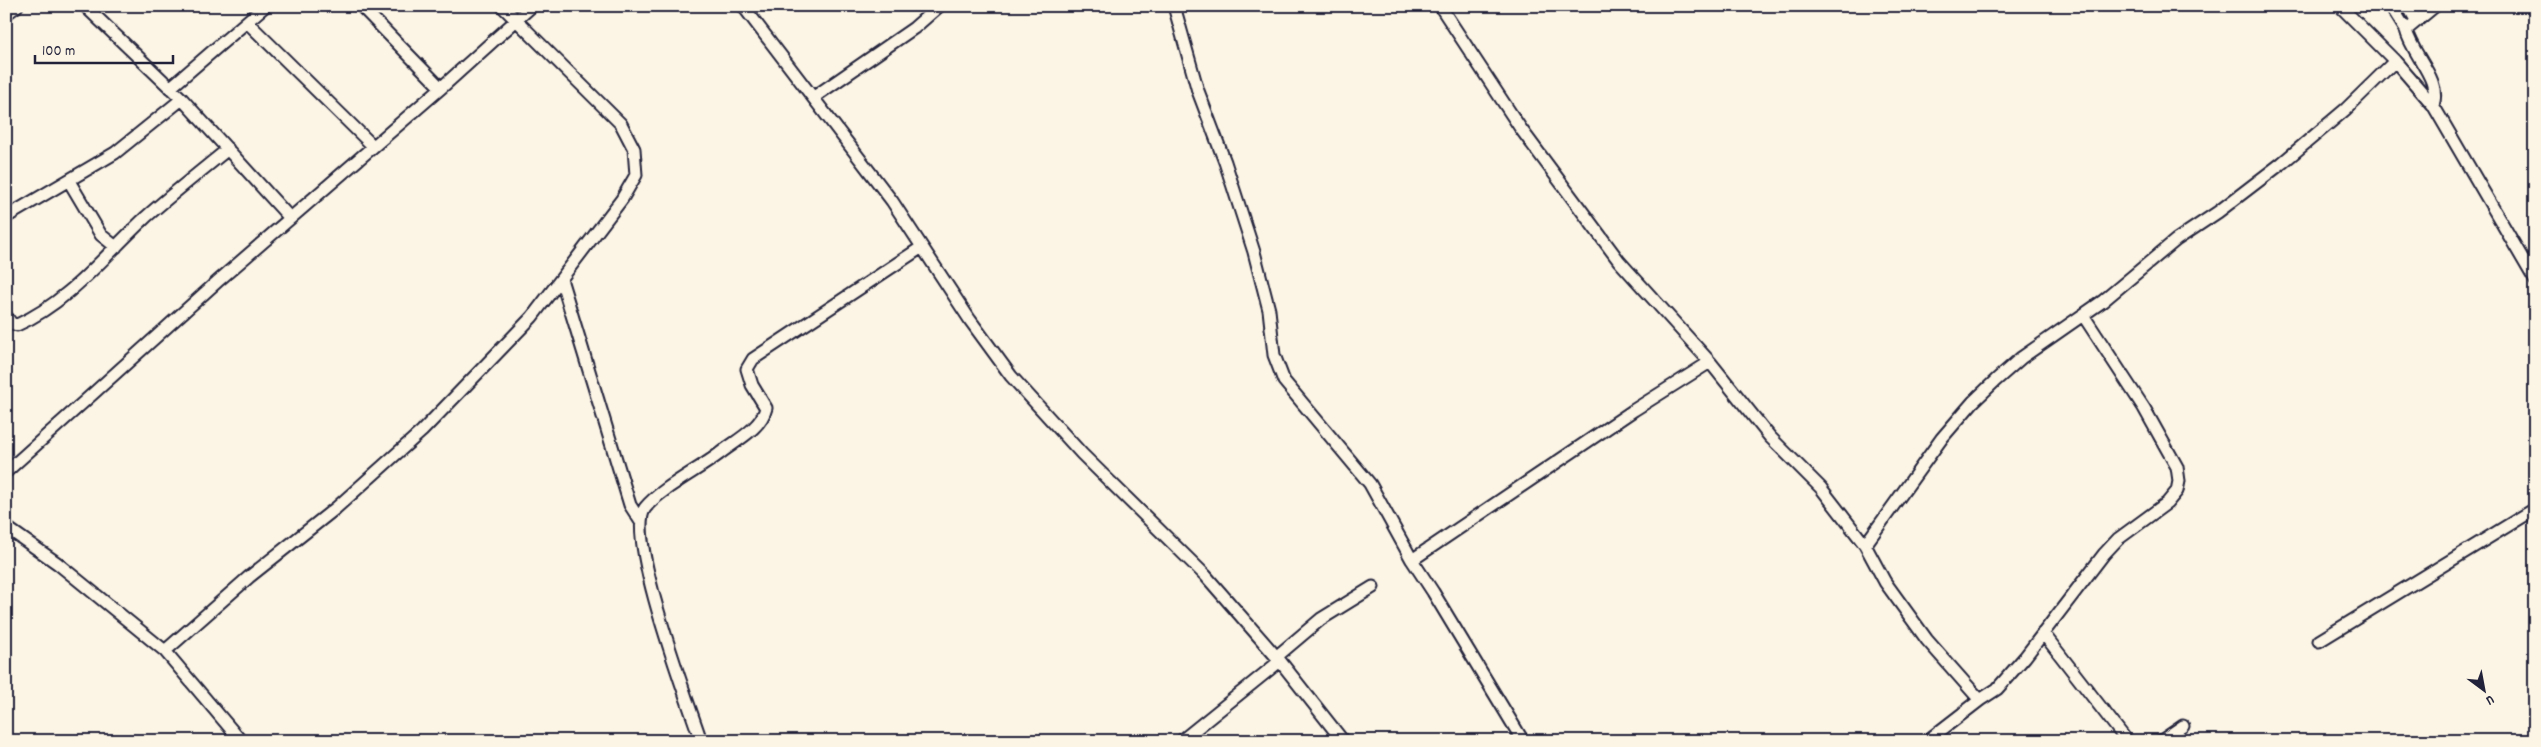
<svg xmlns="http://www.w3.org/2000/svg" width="2541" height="747" viewBox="0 0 2541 747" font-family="Dekko,sans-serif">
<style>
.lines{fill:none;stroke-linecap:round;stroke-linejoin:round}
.minor-casing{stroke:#22223b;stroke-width:15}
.minor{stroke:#fcf5e5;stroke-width:11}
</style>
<rect width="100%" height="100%" fill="#fcf5e5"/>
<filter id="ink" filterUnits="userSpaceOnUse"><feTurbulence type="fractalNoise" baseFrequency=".02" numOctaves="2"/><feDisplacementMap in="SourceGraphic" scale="10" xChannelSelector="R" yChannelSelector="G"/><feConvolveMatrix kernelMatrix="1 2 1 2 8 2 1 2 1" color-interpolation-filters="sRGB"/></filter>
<g filter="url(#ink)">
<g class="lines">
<g class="minor-casing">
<path id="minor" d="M85 6 182 99 290 218
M361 6 441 88
M743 6 892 201 970 320 1011 376 1082 454 1205 575 1280 661 1343 741
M1174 6 1198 91 1225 162 1254 252 1269 310 1274 355 1284 381 1370 484 1412 560 1433 592 1523 741
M1440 6 1521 129 1619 261 1710 362 1770 437 1821 488 1865 545
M2340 6 2395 61 2433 105 2535 280
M2391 6 2406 30
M2408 6 2416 20
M6 14 17 6
M248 23 373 146
M170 88 265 6
M814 97 914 28 939 6
M2433 105C2442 80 2412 55 2406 30L2435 6
M69 181 101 235 116 247
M6 217 115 153 182 99
M561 279 630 505 641 522
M6 316 11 323 17 325C69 302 105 255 146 217 172 194 201 171 228 149
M6 472 218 281 441 88 532 6
M6 527 57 563 165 651 241 741
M1412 560 1634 410 1710 362
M2043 633 2127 741
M2319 641 2535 509
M165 651 249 577 336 508 422 431 532 317 622 199 636 175 634 149 621 124 502 6
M1276 657 1321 619 1373 587
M1980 700 1997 689 2025 657 2104 554 2118 539 2167 503 2177 491 2179 481 2177 467 2144 408 2083 315
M701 741C689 704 625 536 645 508 660 489 698 470 719 454 735 441 761 429 766 408L752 385 747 369 753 359 922 247
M1181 741 1280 661
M1927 741 1980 700 1927 640 1885 582 1865 545 1942 438 1973 402 1996 380 2021 358 2103 301 2176 240 2218 212 2282 163 2346 109 2395 61
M2161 741 2183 726"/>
</g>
<use href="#minor" class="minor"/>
</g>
</g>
<rect width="2541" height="747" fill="none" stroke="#fcf5e5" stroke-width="25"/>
<rect x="12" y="12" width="2516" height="722" fill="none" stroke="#22223b" stroke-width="2" filter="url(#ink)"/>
<g transform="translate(2484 690) rotate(148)" stroke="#fcf5e5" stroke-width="4" paint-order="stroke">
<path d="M0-4L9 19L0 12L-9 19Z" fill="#22223b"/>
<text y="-8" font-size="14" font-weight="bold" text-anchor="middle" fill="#22223b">U</text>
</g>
<path d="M35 55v8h138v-8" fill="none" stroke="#22223b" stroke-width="2.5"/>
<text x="42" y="55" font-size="15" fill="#22223b" stroke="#fcf5e5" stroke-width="4" paint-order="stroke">100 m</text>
</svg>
